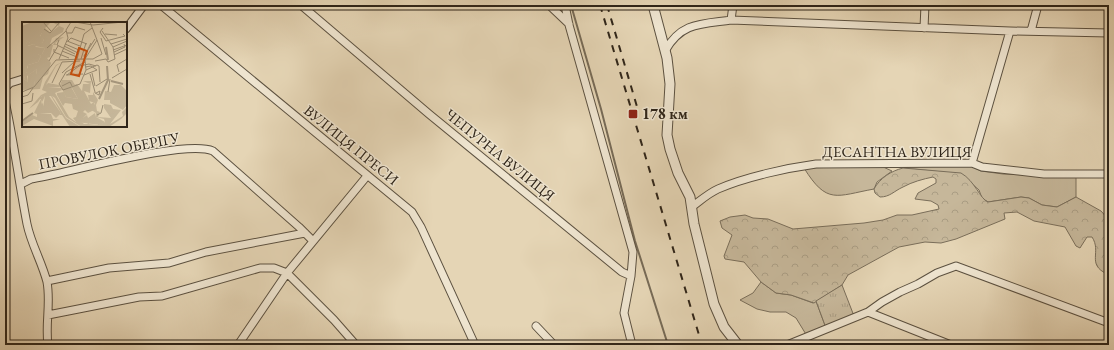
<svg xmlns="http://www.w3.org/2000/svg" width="1114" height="350" viewBox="0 0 1114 350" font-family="'EB Garamond',serif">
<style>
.green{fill:#c6b79a;stroke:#7a6e5a}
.forest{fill:url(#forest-crowns);stroke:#7a6e5a}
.park{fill:url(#park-tufts);stroke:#7a6e5a}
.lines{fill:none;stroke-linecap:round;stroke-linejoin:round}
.stream{stroke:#776b57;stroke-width:2}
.minor-casing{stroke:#5c5140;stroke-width:9}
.tertiary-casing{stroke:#5c5140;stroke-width:11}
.minor{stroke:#eee4cf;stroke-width:7}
.tertiary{stroke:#eee4cf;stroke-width:9}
.rail{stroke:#2f2519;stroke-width:2;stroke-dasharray:7 7;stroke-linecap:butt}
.poi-dot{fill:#8f2418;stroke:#eee4cf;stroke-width:1.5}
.labels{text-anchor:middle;stroke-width:3;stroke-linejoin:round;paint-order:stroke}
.poi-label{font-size:15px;font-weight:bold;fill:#2f2519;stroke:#eee4cf;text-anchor:start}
.street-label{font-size:15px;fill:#2f2519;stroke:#eee4cf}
.inset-river{fill:none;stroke:#a79980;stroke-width:2}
.inset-road{fill:none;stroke:#9c8f77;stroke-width:1}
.view{fill:#cc510e;fill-opacity:0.15;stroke:#cc510e;stroke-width:2}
.inset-edge{fill:none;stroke:#2f2519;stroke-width:2}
</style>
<defs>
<pattern id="forest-crowns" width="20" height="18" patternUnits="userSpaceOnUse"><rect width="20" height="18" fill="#c6b79a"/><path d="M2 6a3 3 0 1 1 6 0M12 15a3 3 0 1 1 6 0" fill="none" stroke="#aa9d84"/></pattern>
<pattern id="park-tufts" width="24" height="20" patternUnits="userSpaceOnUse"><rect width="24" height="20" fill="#c6b79a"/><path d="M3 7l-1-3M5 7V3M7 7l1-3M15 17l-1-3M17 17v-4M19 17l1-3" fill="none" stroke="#aa9d84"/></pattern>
</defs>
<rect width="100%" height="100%" fill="#e5d5b5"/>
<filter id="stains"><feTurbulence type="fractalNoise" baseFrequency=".005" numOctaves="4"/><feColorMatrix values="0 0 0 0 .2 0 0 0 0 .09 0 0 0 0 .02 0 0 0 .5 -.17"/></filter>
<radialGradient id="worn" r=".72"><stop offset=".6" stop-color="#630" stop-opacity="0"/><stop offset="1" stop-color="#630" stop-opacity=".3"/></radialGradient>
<path class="green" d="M919 165H969L981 171 1003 174 1076 177V197L1057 207 1042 205 1029 198 1021 197 988 202 982 198 979 190 961 174 904 168Z
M881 166 892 171 877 182 874 189C836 196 827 205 804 168Z
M761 282 776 293 791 295 813 303 816 301 826 328 807 336 796 318 786 312H770L757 309 740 300 753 293Z"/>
<path class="forest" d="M903 168 961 173C975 181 980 199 988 202L1021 197 1029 198 1042 205 1057 207 1076 197 1101 211 1109 220V273L1107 274C1086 264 1102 252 1092 237H1087L1080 248 1076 246 1065 227 1034 221 1017 212 1004 213 1005 219 956 239 941 243 925 242 899 247 848 275 842 285 814 303 791 295 776 293 761 282 744 262 725 259 724 256 732 235 722 228 720 221 730 217 745 215 753 218 768 219 793 229 864 223 883 220 897 215H912L939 209 938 205 931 201 915 199 918 193 936 183V179L933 177C923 179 912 182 903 187 894 191 890 197 880 197L875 193 874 189C880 178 891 171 903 168Z"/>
<path class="park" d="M842 285 854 316 826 328 816 301Z"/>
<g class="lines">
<path class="stream" d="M571 5 601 109 635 241 668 345"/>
<g class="minor-casing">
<path id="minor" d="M161 5 412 212 421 227 475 345
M301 5 429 114 622 272 631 276 624 313 632 345
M549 5 569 24
M565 5 569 25 633 252 631 276
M731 20 733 5
M924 28 925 5
M126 29 144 5
M1031 31 1038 5
M665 51C681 22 702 24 731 20L1010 31 1109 33
M5 88 10 83 23 79
M5 101C14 142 19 183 27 224 31 244 42 262 47 282 51 303 45 324 48 345
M972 163 1010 31
M21 184 31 179C67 173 186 139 213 151L299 227 312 240
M693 206C701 200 709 193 718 189 745 177 787 168 816 164L972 163 982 167 1044 174H1109
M47 281 109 268 169 263 206 252 305 233
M868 312 951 345
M48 315 139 297 162 296 260 268H274L287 273 334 320 356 345
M536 326 554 345
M238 345 287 273 367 176
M787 345 868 312 882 302 900 292 918 284 937 273 956 266 1109 323"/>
</g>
<g class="tertiary-casing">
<path id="tertiary" d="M653 5 667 58 670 84 667 135 670 149 678 173 690 197 694 224 714 304 724 327 738 345"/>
</g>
<use href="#minor" class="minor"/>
<use href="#tertiary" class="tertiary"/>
<path class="rail" d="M600 5 702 345
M607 5 638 110"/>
</g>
<rect class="poi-dot" x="628" y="109" width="10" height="10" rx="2"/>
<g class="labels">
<g class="poi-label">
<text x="642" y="119">178 км</text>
</g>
<g class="street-label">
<text transform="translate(351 145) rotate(39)" y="5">ВУЛИЦЯ ПРЕСИ</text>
<text transform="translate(109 151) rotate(-11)" y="5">ПРОВУЛОК ОБЕРІГУ</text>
<text x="897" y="157">ДЕСАНТНА ВУЛИЦЯ</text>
<text transform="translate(500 155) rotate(39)" y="5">ЧЕПУРНА ВУЛИЦЯ</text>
</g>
</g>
<g transform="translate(22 22)">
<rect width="105" height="105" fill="#e5d5b5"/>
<path d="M17 0H29L23 6 28 11 37 4 30 0H38L37 4 42 6 41 10 30 16 28 22 31 23 34 16 42 15 33 21 35 23H31L28 35 25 36 29 41 26 52 21 55 18 67 0 68 3 64H12L13 57 7 55 11 52 14 53 15 47 5 54 6 60 2 57 3 54H0V48L5 51 6 43 16 40 19 34 16 32H20L23 26 13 24 12 22 5 24 4 20H0L1 16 8 21H20L22 18 18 15 21 8ZM61 59H69L68 71 62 69 69 82 72 80 74 87 66 91 63 88 61 90 65 92 61 96 65 93 66 96 73 91 74 95 83 100 79 103 54 100 51 96 54 95 58 83 56 89 51 87 50 82 43 81 41 84 35 73V71L42 70 44 75 56 77 49 64 55 62 60 69 61 62H68ZM22 73 19 80 21 86 23 74H27L39 91 34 96 29 91 17 92H29L31 97H38L31 99V104L12 97 0 104V100L10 93 15 95V92L12 91 19 77H16Z" fill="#c6b79a"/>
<path d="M10 0H17L23 6 18 14 22 18 20 21H8L0 16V4ZM0 20H4L6 24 12 22 14 25 23 26 20 32H16L19 34 16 40 6 43 5 46 8 48 3 52 0 48ZM40 40 34 44 24 63 26 61 37 63 38 65H26L39 66 40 68 33 71 47 95 54 100 56 97 62 102H66L64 99 66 97 67 102 76 103V101L78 103 83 100 82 97 74 95V91L68 87 72 86 73 81 67 79 66 73H71V77V70L76 78 74 83 75 89 78 90 76 95 89 96 82 86V82L89 83 91 87 99 88 88 102 101 94 100 90 105 85V91L99 97 87 105 58 104 44 95 33 76 30 74 44 96 59 105H48L40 93H37L39 91 29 74H23L20 80 22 85 19 88 20 74 16 80 7 87 19 73 25 70 20 68 23 60 34 43ZM15 47 12 64 0 67V54H3L2 57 6 60V53ZM92 63H99L105 69V83L101 88 88 81V78H82L83 69 89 70Z" fill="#c6b79a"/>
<path d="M40 58H50L53 63 49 65 56 77 44 75 38 63Z" fill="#c6b79a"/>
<path class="inset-river" d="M84 25 86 38M89 59 101 62M77 77 86 58 85 44M0 99 11 91"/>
<path class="inset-road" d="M21 0 29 9M53 0 71 3 101 0M81 6 78 10 84 19 103 14 101 12M22 7 28 11 38 0M45 11H50L53 5 63 8M83 12 95 13M79 16 84 33M37 18 35 23 41 26M45 19 58 24M46 19 49 16 65 22M43 22 57 28M89 22 105 17M42 24 56 31M91 25 105 19M25 26 44 9M41 26 53 32M32 27V30L47 36M91 28 105 23M40 29 55 35M92 30 103 25 102 22M92 33 105 27M62 34 73 17M62 35 69 21M37 37 46 16 44 8 49 0M55 37 62 12 70 6M59 37 64 21M64 37H71L80 32 75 18M27 39 36 24M73 39 84 37 86 40 93 37 91 25 80 9M63 40 44 50 37 62 41 68 58 62 64 48 63 37 75 18 68 0M64 48 75 43 77 44 78 60M97 50 95 43 105 37M40 51 53 39M70 51 73 64M68 52 73 70V71L77 73 78 69 74 71M44 53 61 52M45 53 57 44 67 42 74 44M62 53 75 48 69 44 63 45M90 56 105 47M30 61 40 40 58 39M40 64 48 60 50 64M74 64 85 57M0 70 12 65 34 38 63 37M86 70 88 57M0 75 6 73 11 66M0 82 10 79 11 71M75 93 79 91 81 83"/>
<path class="view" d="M57 26 65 29 57 54 49 52Z"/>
<rect width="105" height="105" class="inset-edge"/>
</g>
<rect width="1114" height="350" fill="none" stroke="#e5d5b5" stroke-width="20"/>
<rect x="6" y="6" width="1102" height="338" fill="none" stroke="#2f2519" stroke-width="2"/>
<rect x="10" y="10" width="1094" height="330" fill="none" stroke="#2f2519"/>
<rect width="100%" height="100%" filter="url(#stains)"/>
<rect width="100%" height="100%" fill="url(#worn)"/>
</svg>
